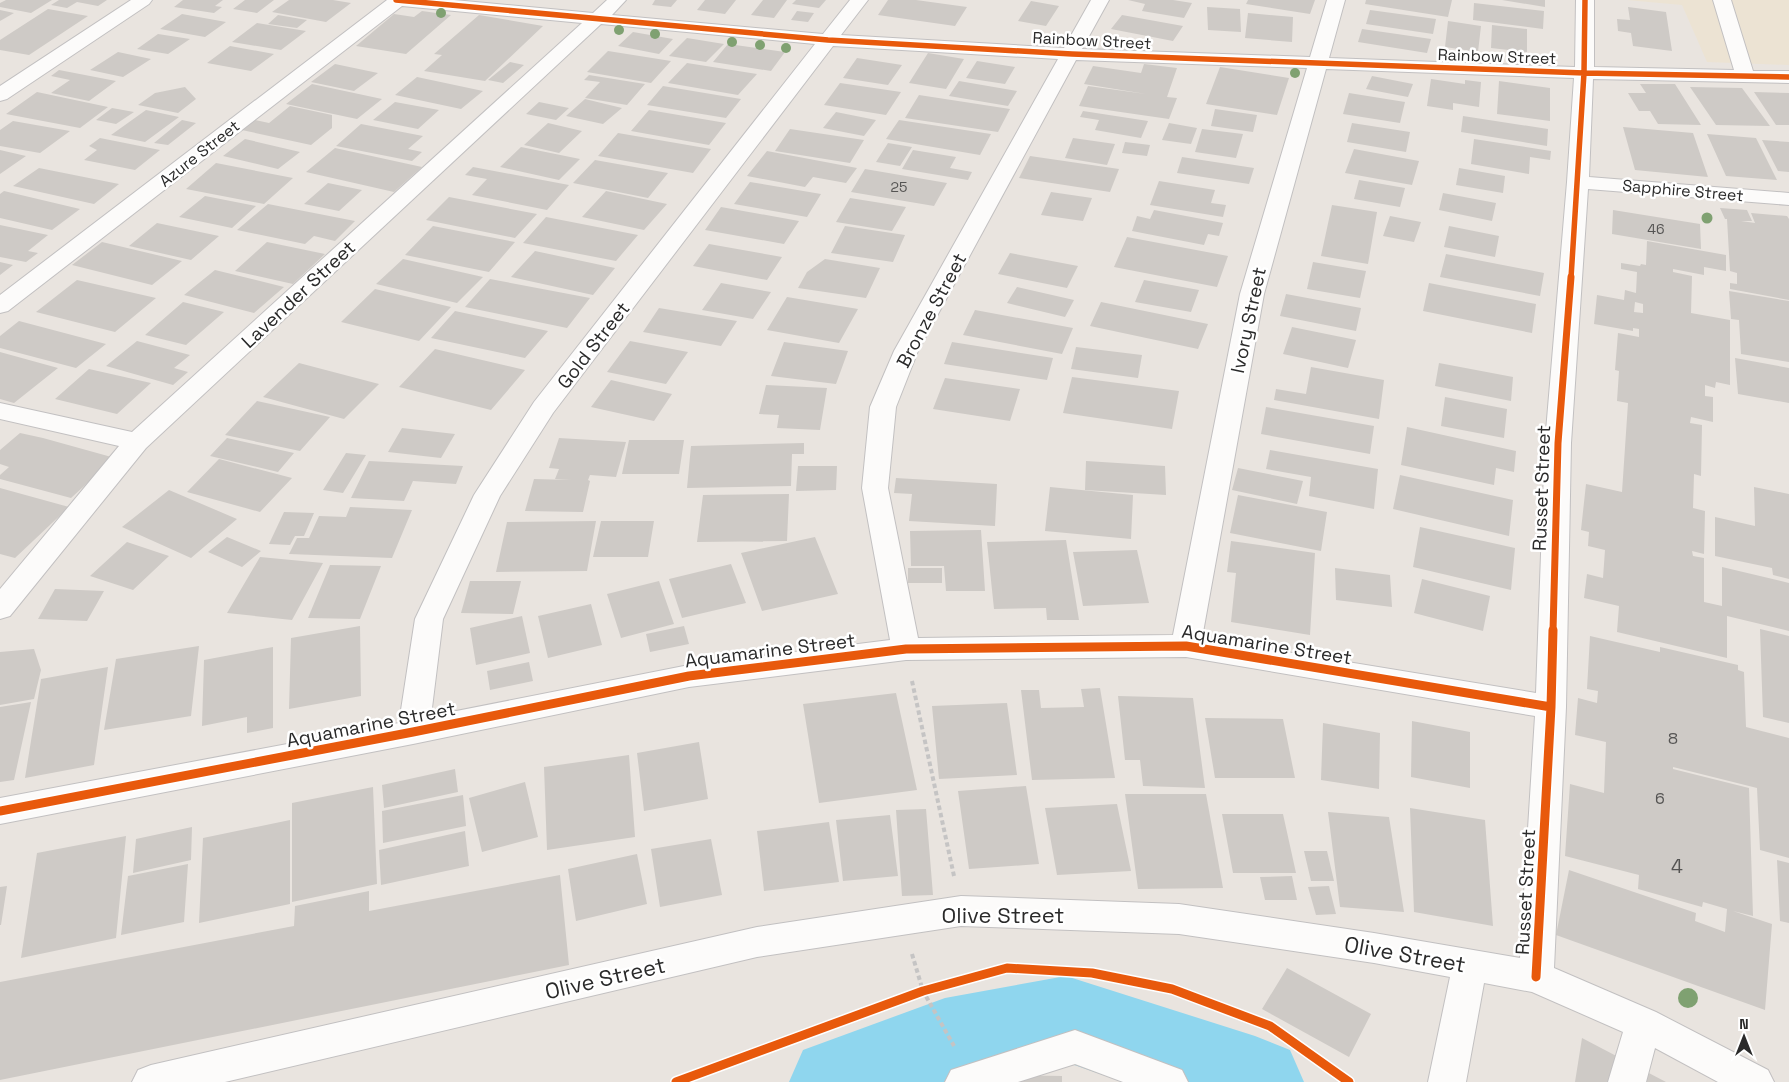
<svg xmlns="http://www.w3.org/2000/svg" width="1789" height="1082" viewBox="0 0 1789 1082" font-family="'Space Grotesk',sans-serif">
<style>
.education{fill:#ece3d3}
.lines{fill:none;stroke-linecap:round;stroke-linejoin:round}
.river{fill:#8fd6ee;fill-rule:evenodd}
.building{fill:#cecac6;fill-rule:evenodd}
.minor-casing{stroke:#c2c0c1;stroke-width:2}
.path{stroke:#c5c4c4;stroke-width:4;stroke-dasharray:4.5 3;stroke-linecap:butt}
.minor{fill:#fcfbfa;fill-rule:evenodd}
.cycleway-far2-casing{stroke:#fff;stroke-width:8}
.cycleway-far1-casing{stroke:#fff;stroke-width:10}
.cycleway-casing{stroke:#fff;stroke-width:12}
.cycleway-far2{stroke:#e8590c;stroke-width:5.5}
.cycleway-far1{stroke:#e8590c;stroke-width:7}
.cycleway{stroke:#e8590c;stroke-width:9}
.tree{fill:#7fa171}
.labels{text-anchor:middle;stroke-width:5;stroke-linejoin:round;paint-order:stroke}
.far-number-label{font-size:14px;fill:#555453}
.far-street-label{font-size:16px;fill:#2a2a2a;stroke:#fff}
.number-label{font-size:16px;fill:#555453}
.street-label{font-size:19px;fill:#2a2a2a;stroke:#fff}
.near-number-label{font-size:19px;fill:#555453}
.near-street-label{font-size:22px;fill:#2a2a2a;stroke:#fff}
</style>
<rect width="100%" height="100%" fill="#e9e4df"/>
<path class="education" d="M1627 0H1789V65L1707 62 1682 5Z"/>
<g class="lines">
<path class="river" d="M1066 976 1255 1036 1290 1050 1304 1082H1123L1066 1062 966 1082H789L803 1050 945 998Z"/>
</g>
<path class="building" d="M6 0H52L31 13 0 7V3Z
M59 0H107L98 6 77 2 67 8 51 5Z
M183 0H223L215 6 222 7 214 13 174 7Z
M245 0H274L257 13 233 9Z
M289 0H333L351 3 326 22 272 12Z
M655 0H677L671 7 652 5Z
M705 0H736L725 14 697 10Z
M763 0H787L774 18 751 15Z
M796 0H826L819 8 792 4Z
M888 0H916L967 7 955 26 878 15Z
M1128 0H1173L1192 3 1184 18 1142 11 1145 4Z
M1248 0H1315L1310 14 1246 4Z
M1366 0H1452L1448 17 1365 4Z
M1502 0H1545V7Z
M1031 1 1059 6 1046 26 1018 21Z
M1474 3 1544 11 1543 29 1473 20Z
M1207 7 1240 9 1241 32 1208 30Z
M1628 7 1666 12 1672 51 1633 46 1631 33 1618 31 1617 19 1630 20Z
M48 9 88 16 29 55 0 50V40Z
M0 10 14 13 0 21Z
M1370 10 1436 19 1433 34 1366 24Z
M422 11 451 15 406 54 356 46 394 14 414 17Z
M797 11 814 13 808 22 791 20Z
M1248 13 1293 17 1292 42 1245 38Z
M182 14 226 22 205 37 160 29Z
M278 15 307 20 297 28 268 24Z
M479 15 543 26 485 81 424 71 442 55 434 54Z
M1122 15 1183 26 1173 41 1111 29Z
M1448 21 1481 26 1478 52 1445 47Z
M257 23 306 31 281 50 232 42Z
M1492 25 1527 29V52L1491 48Z
M1362 29 1397 34 1431 39 1427 53 1358 42Z
M633 32 673 39 659 54 618 46Z
M158 34 190 39 168 54 137 49Z
M687 38 724 44 706 62 669 56Z
M728 44 785 52 771 71 713 62Z
M230 46 274 54 251 71 207 63Z
M608 51 671 61 651 83 587 72Z
M118 52 151 59 123 77 90 70Z
M928 53 964 59 946 89 909 83Z
M857 58 902 65 888 85 843 78Z
M977 61 1015 67 1005 84 966 78Z
M510 62 524 65 503 83 488 80Z
M687 63 757 74 738 95 668 83Z
M335 64 378 73 354 91 311 82Z
M1144 64 1177 68 1167 97 1177 98 1169 119 1079 106 1088 86 1146 94 1084 84 1093 66 1141 73Z
M1220 67 1289 78 1277 115 1206 104Z
M59 70 116 81 89 101 51 93 70 80 51 76Z
M589 75 645 84 627 105 585 98 600 82 584 80Z
M1372 76 1413 84 1408 97 1366 89Z
M417 77 483 91 461 109 395 95Z
M1431 79 1465 84V80L1481 82 1479 107 1453 103V110L1427 106Z
M959 81 1017 91 1008 106 949 96Z
M1499 81 1550 88V121L1497 114Z
M840 83 901 92 886 115 824 105Z
M312 84 382 99 357 119 286 104Z
M1640 84H1675L1701 125 1658 124 1650 111H1639L1628 93H1646Z
M663 86 741 99 726 118 647 105Z
M185 87 196 99 178 113 138 105 155 93Z
M1690 87 1742 88 1770 126 1716 125Z
M37 92 108 107 80 128 6 114Z
M1754 92 1789 93V125H1776Z
M1349 93 1405 102 1400 123 1343 114Z
M919 95 1010 109 998 132 905 118Z
M585 99 622 108 603 124 566 116Z
M395 102 439 110 418 129 373 120Z
M539 102 569 108 556 120 526 114Z
M290 106 332 115V128L311 145 237 129 250 119 269 123Z
M112 108 134 112 116 124 96 120Z
M1215 109 1257 115 1253 132 1211 126Z
M146 110 179 117 145 142 111 135Z
M649 110 726 123 709 145 631 131Z
M1083 111 1148 121 1141 138 1095 130 1099 120 1080 117Z
M836 112 876 120 864 136 823 128Z
M1463 116 1548 129 1547 146 1461 132Z
M182 120 196 123 168 145 154 143Z
M899 120 991 134 980 155 886 139Z
M13 121 70 131 40 153 0 146V130Z
M548 123 582 131 559 153 524 145Z
M1169 123 1197 128 1191 144 1162 140Z
M1352 123 1410 132 1406 152 1347 142Z
M361 124 423 136 408 149 422 152 412 161 336 146Z
M1623 127 1693 133 1708 177 1635 170Z
M790 129 864 140 850 163 775 151Z
M1202 129 1243 134 1236 158 1195 152Z
M618 133 711 149 693 173 598 156Z
M1707 134 1756 138 1777 180 1726 176Z
M100 138 160 150 135 170 84 160 97 150 89 146Z
M1073 138 1115 144 1107 165 1065 158Z
M245 139 300 152 278 169 223 156Z
M1474 139 1551 151 1550 160 1530 157 1529 174 1471 164Z
M1762 140 1789 142V172L1778 171Z
M1125 142 1150 145 1147 156 1122 153Z
M888 143 912 147 900 166 876 162Z
M521 147 580 159 559 180 500 167Z
M335 148 422 167 394 192 306 172Z
M1354 149 1419 161 1412 185 1345 173Z
M0 150 26 156 0 174Z
M913 150 956 157 950 168 972 172 968 180 902 169Z
M767 151 857 168 846 183 813 177 805 187 747 176Z
M1030 156 1119 169 1110 192 1019 178Z
M1182 157 1254 168 1249 184 1177 173Z
M595 160 668 173 648 198 573 183Z
M216 163 293 178 264 204 186 189Z
M473 167 569 185 547 210 472 195 487 179 465 175Z
M39 168 119 184 94 204 13 186Z
M1459 168 1505 176 1503 193 1456 185Z
M865 169 947 183 934 206 851 192Z
M1359 180 1405 188 1400 207 1354 199Z
M1159 181 1215 190 1211 203 1226 205 1223 217 1150 205Z
M750 182 821 194 807 217 734 204Z
M328 183 362 190 339 211 304 204Z
M4 191 80 209 52 230 0 218V194Z
M606 191 667 204 644 230 582 217Z
M1051 192 1092 198 1083 221 1041 215Z
M1443 193 1496 203 1492 221 1439 210Z
M205 196 256 206 232 228 179 217Z
M449 197 537 214 515 238 426 220Z
M850 198 906 207 892 231 836 222Z
M268 204 355 221 335 241 314 236 305 244 237 230Z
M1332 205 1377 212 1368 264 1321 256Z
M721 207 799 221 784 244 705 230Z
M1720 208 1747 210 1752 221H1741L1755 223 1751 213 1787 216 1789 219V300L1730 289V283L1737 284V273L1730 271 1727 219H1725Z
M1154 210 1223 223 1219 236 1208 234 1204 245 1132 231 1137 216 1150 219Z
M1613 210 1700 224 1701 249 1612 234Z
M1390 216 1421 222 1414 242 1383 236Z
M546 217 638 235 616 261 523 243Z
M157 223 219 236 191 260 129 246Z
M0 225 48 235 28 251 38 253 26 262 0 257Z
M433 226 515 242 489 272 405 255Z
M845 226 905 235 893 262 831 253Z
M1449 226 1499 236 1495 257 1444 247Z
M1127 237 1228 256 1217 287 1114 267Z
M1647 241 1726 255V271L1704 267V275L1673 269V272L1692 276 1691 313 1730 320V385L1716 382 1715 388 1705 385V396L1713 397V422L1691 417 1690 423 1702 425 1701 476 1694 474 1693 508 1705 511 1704 554 1692 551 1693 556 1704 558V602L1722 606V567L1789 583V631L1727 616V658L1617 632 1619 606 1584 598 1587 574 1603 578 1605 550 1588 546 1589 532 1581 530 1586 484 1622 492 1628 403 1617 401 1619 371 1615 370 1618 333 1639 337V329L1633 328V331L1594 324 1597 295 1624 300 1625 290 1636 293 1637 272 1621 269V263L1640 266 1641 264 1646 265ZM1635 302 1643 304V313L1634 312Z
M102 242 182 261 152 285 72 265Z
M267 242 325 254 293 284 235 271Z
M709 244 782 257 767 280 693 266Z
M535 251 615 268 593 295 511 277Z
M1010 253 1078 266 1067 288 998 274Z
M1446 254 1544 273 1540 296 1440 277Z
M403 259 483 277 457 303 376 284Z
M825 259 880 268 866 298 798 288 807 272Z
M0 262 13 265 0 275Z
M1313 262 1366 271 1360 298 1307 289Z
M215 270 284 287 254 313 184 295Z
M490 279 590 298 567 328 465 307Z
M77 280 156 298 115 332 36 312Z
M1144 280 1199 290 1191 312 1135 302Z
M721 283 771 292 753 319 702 310Z
M1429 283 1536 304 1532 333 1423 311Z
M1017 287 1074 300 1065 317 1007 303Z
M375 289 451 307 419 341 341 322Z
M1729 291 1789 301V362L1741 354 1739 320 1731 319Z
M1286 294 1361 308 1356 331 1280 316Z
M787 297 858 309 839 343 767 330Z
M183 302 224 312 186 345 145 335Z
M1101 302 1208 324 1198 349 1090 326Z
M659 308 737 321 721 346 643 332Z
M975 310 1073 328 1062 354 963 335Z
M455 311 548 331 525 358 431 338Z
M19 321 106 344 76 368 0 348V336Z
M1292 327 1356 340 1348 368 1283 354Z
M137 341 190 355 174 368 188 372 173 385 106 366Z
M630 341 688 352 666 384 607 372Z
M784 342 848 351 836 384 771 376Z
M952 342 1053 358 1047 380 944 364Z
M1076 347 1142 355 1138 378 1071 369Z
M435 349 525 370 491 410 399 387Z
M0 352 58 368 14 403 0 399Z
M1735 358 1789 368V403L1738 394Z
M299 363 379 384 344 419 263 397Z
M1439 363 1513 377 1511 401 1435 386Z
M1311 367 1384 380 1379 419 1274 400 1276 389 1306 394Z
M89 369 151 383 117 414 55 399Z
M1072 377 1179 391 1172 429 1063 413Z
M945 378 1020 389 1010 421 933 409Z
M611 380 672 394 654 421 591 407Z
M766 385 827 388 820 430 777 428 779 415 759 414Z
M1445 397 1507 409 1504 438 1441 426Z
M257 401 330 417 300 451 225 435Z
M1266 407 1374 426 1370 454 1261 434Z
M1407 427 1516 451 1514 472 1496 468 1494 485 1401 465Z
M402 428 455 434 441 458 388 452Z
M20 433 43 438 115 458 71 498 0 479V475L9 467 0 464V450Z
M227 438 294 453 278 472 210 456Z
M559 438 626 442 616 477 590 475 588 480 590 481 583 512 525 511 534 479 571 480 555 479 559 469 549 468Z
M629 440H684L679 474H622Z
M804 443V454H792L791 486 687 488 691 446Z
M1270 450 1378 469 1374 509 1309 496 1311 477 1266 469Z
M346 453 366 455 343 493 323 490Z
M219 459 292 478 260 512 187 492Z
M369 461 463 466 456 484 413 481 404 501 351 498Z
M1086 461 1165 466 1166 495 1085 490Z
M798 466H837L836 490 796 491Z
M1238 468 1303 481 1297 504 1232 490Z
M1400 475 1513 500 1509 536 1393 509Z
M896 478 997 484 995 526 909 521 912 494 894 493Z
M1050 487 1133 495 1131 539 1045 531Z
M1754 487 1789 494V579L1773 575 1772 568 1715 556V517L1755 526Z
M0 488 69 507 15 558 0 554Z
M169 490 237 519 191 558 122 527Z
M789 494 787 541 697 542 703 495Z
M1238 495 1327 512 1321 551 1230 533Z
M350 507 412 510 392 558 289 554 297 538H309L319 516 346 517Z
M284 512 314 513 304 536H295L290 545 269 544Z
M596 521 587 571 496 572 507 522Z
M601 521H654L648 557H593Z
M1420 527 1515 548 1511 590 1413 567Z
M981 530 985 591H946L944 566H911L910 531Z
M227 537 261 551 242 567 208 552Z
M815 537 838 594 762 611 741 553Z
M1066 540 1079 620H1047L1046 608 994 609 987 542Z
M1231 541 1315 553 1310 635 1231 622 1236 573 1227 572Z
M127 542 169 556 133 590 90 576Z
M1137 550 1149 603 1083 606 1073 552Z
M260 557 323 563 292 620 227 613Z
M731 564 746 603 682 618 669 579Z
M330 565 381 566 360 619 308 618Z
M908 568H942V583H908Z
M1335 568 1390 575 1392 607 1336 600Z
M1422 579 1490 596 1483 631 1414 613Z
M470 581H521L513 614 461 613Z
M659 581 674 624 621 638 607 594Z
M55 589 104 591 87 621 38 619Z
M591 604 602 645 548 658 538 616Z
M522 616 530 653 476 665 470 628Z
M360 626 361 696 289 709 291 638Z
M684 626 689 644 650 652 646 634Z
M1760 629 1789 636V723L1763 717Z
M1590 636 1660 652V647L1738 665V670L1744 672 1746 727 1789 738V858L1760 850 1757 788 1673 767V769L1749 788 1753 916 1733 911 1772 924 1765 1010 1556 935 1569 870 1696 913 1695 921 1725 932 1727 909 1703 902 1702 907 1638 889 1639 875 1565 856 1570 784 1604 793 1606 742 1575 735 1578 698 1597 703 1598 691 1587 689Z
M199 646 191 716 104 730 116 659Z
M273 647V728L247 733V717L202 726 204 660Z
M34 649 41 670 34 699 0 705V652Z
M529 662 533 681 490 690 487 671Z
M108 667 94 765 25 778 41 679Z
M1100 688 1115 778 1032 780 1021 690H1039L1041 708 1084 707 1081 689Z
M896 693 917 790 819 803 803 704Z
M1118 696 1193 698 1205 788 1143 786 1140 760H1125Z
M31 702 14 780 0 782V707Z
M1007 703 1017 775 939 779 932 706Z
M1205 718 1283 719 1295 778H1215Z
M1412 721 1470 732V788L1411 777Z
M1323 723 1380 733 1379 789 1321 780Z
M699 742 708 799 644 811 637 753Z
M629 755 635 837 547 850 544 767Z
M455 769 458 792 384 808 382 785Z
M525 782 538 837 482 852 469 798Z
M1026 786 1039 864 969 869 958 791Z
M373 787 377 884 292 902V803Z
M1125 794H1206L1223 888 1138 889Z
M463 795 466 826 383 843 382 811Z
M1117 804 1131 871 1057 875 1045 808Z
M1410 808 1485 820 1493 926 1414 912Z
M926 809 933 895 902 896 896 810Z
M1328 812 1389 817 1404 912 1340 907Z
M1222 814H1283L1296 873H1233Z
M890 815 898 876 843 881 836 820Z
M290 820V904L199 923 203 838Z
M829 822 839 882 764 891 757 831Z
M192 827 191 860 133 873 136 839Z
M465 831 469 866 381 885 379 850Z
M126 836 116 938 21 958 37 853Z
M711 839 722 895 660 907 651 849Z
M1304 851H1327L1334 881H1311Z
M637 854 647 904 576 921 568 869Z
M1777 860 1789 863V923L1780 921Z
M188 864 184 922 121 935 128 876Z
M560 875 569 965 0 1080V982L294 926 295 906 369 891V911Z
M1292 876 1297 900H1265L1260 877Z
M7 886 1 925H0V887Z
M1329 886 1336 914 1316 915 1308 887Z
M1287 968 1371 1014 1349 1057 1262 1009Z
M1582 1038 1666 1082H1575Z
M1005 1075 1062 1076V1082H1005Z"/>
<g class="lines">
<g class="minor-casing">
<path id="minor" d="M131 0H152L149 4 7 99 0 101V86Z
M387 0H454L593 13 607 0H626L612 15 823 34 850 0H868L841 35 1064 48 1091 0H1109L1082 49 1310 57 1327 0H1345L1329 58 1575 67 1576 0H1594V67L1734 70 1713 0H1731L1753 71H1789V83L1593 79 1589 177 1789 193V205L1588 189 1571 443 1566 707 1554 968 1656 1012 1768 1070 1774 1082H1718L1655 1048 1646 1082H1608L1623 1032 1532 992 1484 983 1466 1082H1428L1450 977 1374 963 1179 934 961 926 757 957 225 1082H132L138 1070 151 1065 757 927 961 896 1179 904 1374 933 1520 958 1535 716 1186 657 906 660 689 687 413 744 0 824V798L399 723 415 619 474 495 534 402 815 44 601 24 146 448 10 616 0 619V589L119 446 0 419V403L132 432 582 23 402 6 8 311 0 313V295ZM833 46 1058 59 894 351 870 407 862 488 890 640 689 665 431 716 443 619 500 496 553 413ZM1076 60 1307 68 1240 294 1173 635 918 638 888 488 896 407 918 351ZM1326 69 1574 78 1567 182 1545 443 1536 693 1202 638 1264 294Z
M1075 1030 1182 1070 1188 1082H1123L1075 1064 1018 1082H945L951 1070Z"/>
</g>
<path class="path" d="M912 681 954 876
M912 954 923 991 954 1046"/>
<use href="#minor" class="minor"/>
<g class="cycleway-far2-casing">
<path id="cycleway-far2" d="M396 0 828 40 1072 54 1584 73 1789 77
M1571 278 1584 73 1585 0"/>
</g>
<g class="cycleway-far1-casing">
<path id="cycleway-far1" d="M1553 631 1558 443 1571 277"/>
</g>
<g class="cycleway-casing">
<path id="cycleway" d="M0 811 413 732 689 676 906 649 1186 646 1551 707
M1536 977 1551 707 1553 630
M676 1082 923 991 1007 968 1092 973 1172 989 1270 1026 1349 1082"/>
</g>
<use href="#cycleway-far2" class="cycleway-far2"/>
<use href="#cycleway-far1" class="cycleway-far1"/>
<use href="#cycleway" class="cycleway"/>
</g>
<g class="tree">
<circle cx="441" cy="13" r="5"/>
<circle cx="619" cy="30" r="5"/>
<circle cx="655" cy="34" r="5"/>
<circle cx="732" cy="42" r="5"/>
<circle cx="760" cy="45" r="5"/>
<circle cx="786" cy="48" r="5"/>
<circle cx="1295" cy="73" r="5"/>
<circle cx="1707" cy="218" r="5.5"/>
<circle cx="1688" cy="998" r="10"/>
</g>
<g class="labels">
<g class="far-number-label">
<text x="899" y="192">25</text>
<text x="1656" y="234">46</text>
</g>
<g class="far-street-label">
<text transform="translate(1092 40) rotate(3)" y="6">Rainbow Street</text>
<text transform="translate(1497 56) rotate(2)" y="6">Rainbow Street</text>
<text transform="translate(199 153) rotate(-38)" y="6">Azure Street</text>
<text transform="translate(1683 190) rotate(5)" y="6">Sapphire Street</text>
</g>
<g class="number-label">
<text x="1673" y="744">8</text>
<text x="1660" y="804">6</text>
</g>
<g class="street-label">
<text transform="translate(298 294) rotate(-43)" y="7">Lavender Street</text>
<text transform="translate(931 310) rotate(-62)" y="7">Bronze Street</text>
<text transform="translate(1248 320) rotate(-78)" y="7">Ivory Street</text>
<text transform="translate(593 345) rotate(-52)" y="7">Gold Street</text>
<text transform="translate(1541 488) rotate(-88)" y="7">Russet Street</text>
<text transform="translate(1267 644) rotate(9)" y="7">Aquamarine Street</text>
<text transform="translate(770 650) rotate(-7)" y="7">Aquamarine Street</text>
<text transform="translate(371 724) rotate(-11)" y="7">Aquamarine Street</text>
<text transform="translate(1525 892) rotate(-87)" y="7">Russet Street</text>
</g>
<g class="near-number-label">
<text x="1677" y="873">4</text>
</g>
<g class="near-street-label">
<text x="1003" y="923">Olive Street</text>
<text transform="translate(1405 954) rotate(10)" y="8">Olive Street</text>
<text transform="translate(605 978) rotate(-13)" y="8">Olive Street</text>
</g>
</g>
<g transform="translate(1744 1037)" stroke="#ffffff" stroke-width="4" paint-order="stroke">
<path d="M0-4L9 19L0 12L-9 19Z" fill="#2a2a2a"/>
<text y="-8" font-size="14" font-weight="bold" text-anchor="middle" fill="#2a2a2a">N</text>
</g>
</svg>
